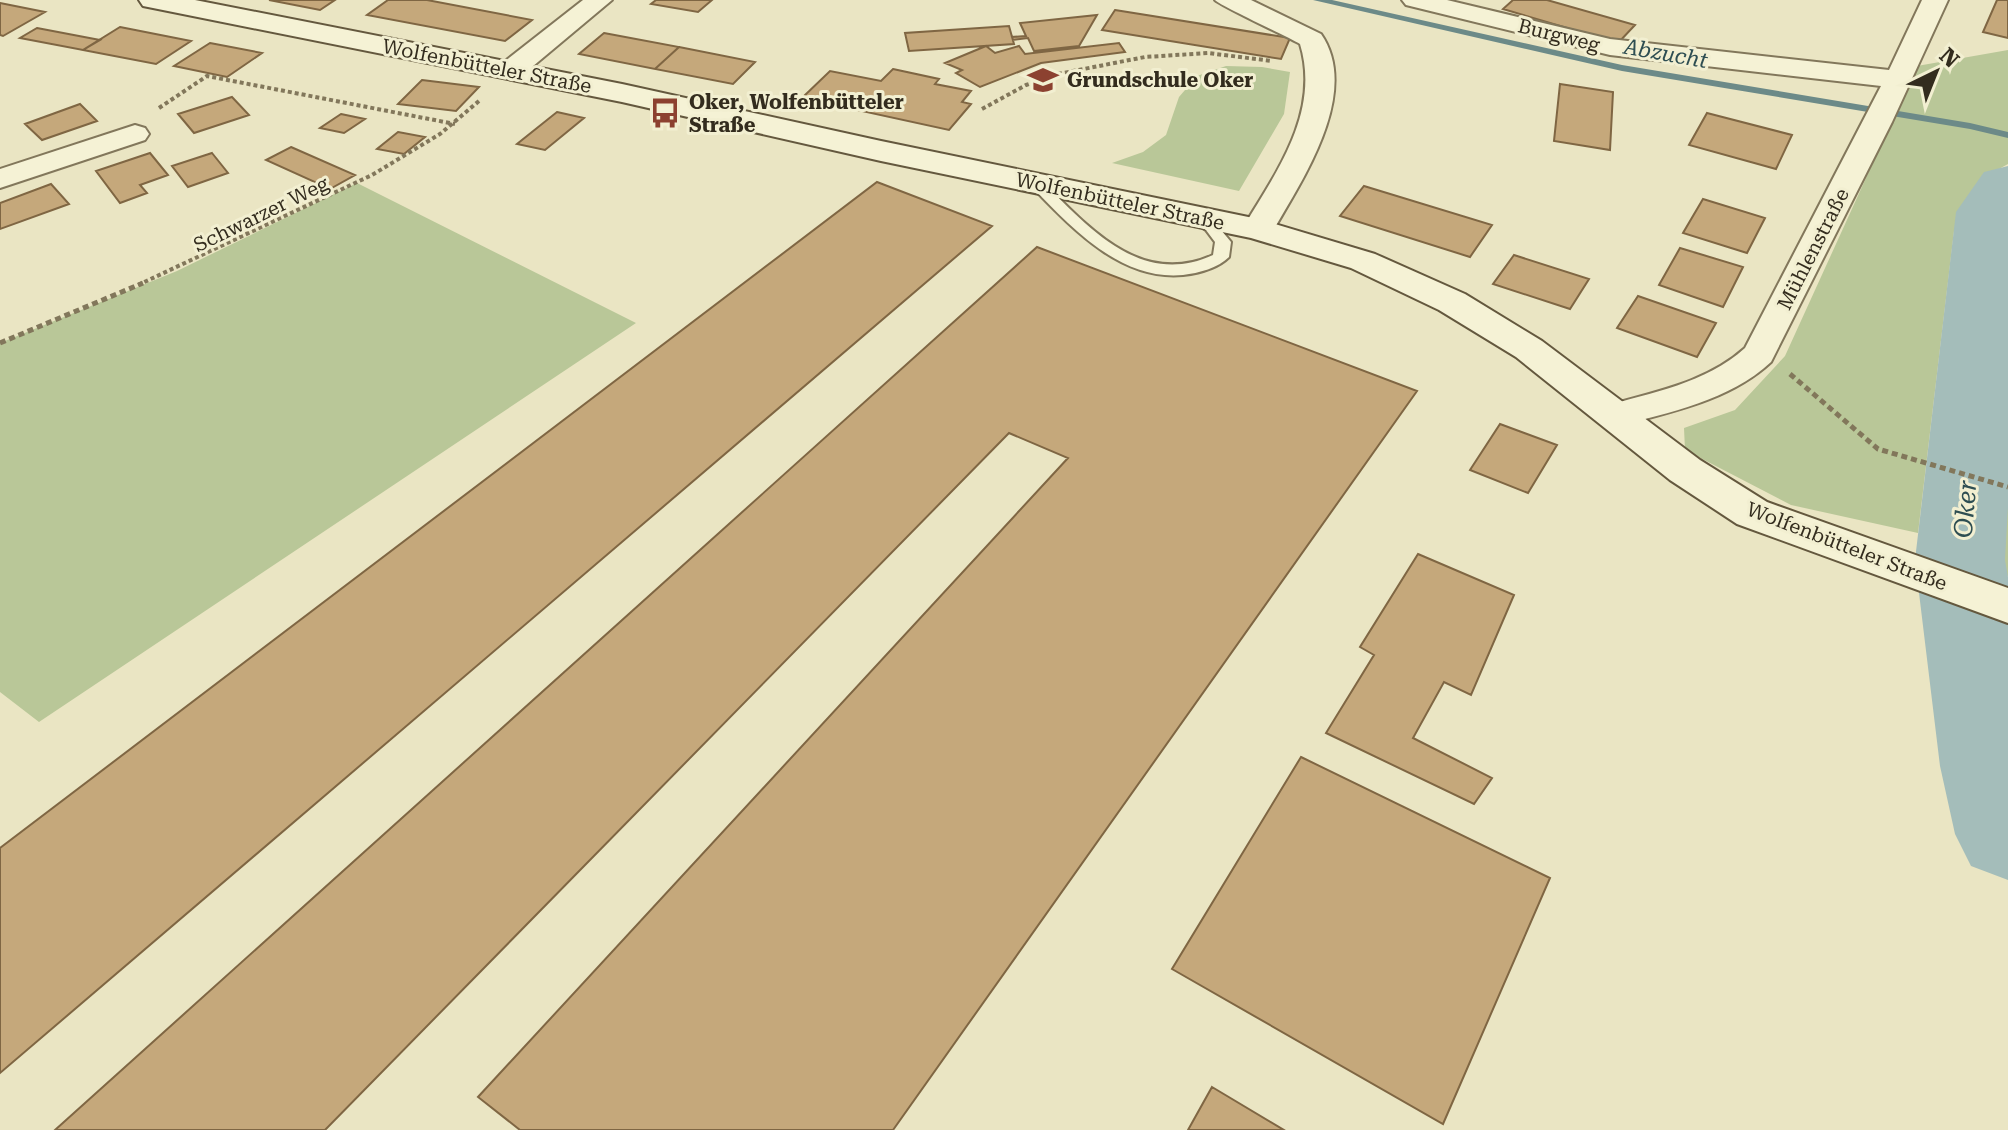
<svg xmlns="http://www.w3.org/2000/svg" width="2008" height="1130" viewBox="0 0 2008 1130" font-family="'Roboto Serif',serif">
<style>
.green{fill:#b9c798}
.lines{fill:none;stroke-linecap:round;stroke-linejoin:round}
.stream{fill:#6c8a88;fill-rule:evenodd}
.river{fill:#a4bdba;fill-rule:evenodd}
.building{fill:#c5a87b;stroke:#7f6643;stroke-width:2}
.service-casing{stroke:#82775b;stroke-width:4}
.minor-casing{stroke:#82775b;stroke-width:4}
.secondary-casing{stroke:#64583e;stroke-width:4}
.path-far1{stroke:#82775b;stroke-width:4;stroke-dasharray:4 3;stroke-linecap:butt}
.path{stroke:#82775b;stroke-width:5;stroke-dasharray:6 4;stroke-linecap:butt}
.service{fill:#f5f2d5;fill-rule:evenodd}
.minor{fill:#f5f2d5;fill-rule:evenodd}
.secondary{fill:#f5f2d5;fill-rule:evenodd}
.labels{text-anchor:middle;stroke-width:6;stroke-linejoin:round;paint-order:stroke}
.far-street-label{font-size:20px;fill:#332c1e;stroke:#f2efd1}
.far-poi-label{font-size:20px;font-weight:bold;fill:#332c1e;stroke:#f2efd1;text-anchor:start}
.far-water-label{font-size:22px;font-style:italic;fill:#2e4e52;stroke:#f2efd1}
.water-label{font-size:26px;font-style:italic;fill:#2e4e52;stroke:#f2efd1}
</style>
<rect width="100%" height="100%" fill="#eae5c3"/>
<path class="green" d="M2008 50V164L1988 175 1954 231 1918 533 1791 505 1685 450 1684 428 1735 410 1785 356 1917 66Z
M1226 66 1262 67 1290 72 1284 114 1239 191 1112 163 1143 152 1166 135 1179 97 1197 76Z
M357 183 636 323 39 722 0 692V343L177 271Z
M2008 316V576L1983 567 1991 445Z"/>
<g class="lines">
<path class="stream" d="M1313 0H1332L1622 65 1970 123 2008 132V138L1970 129 1622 71Z"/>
<path class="river" d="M2008 166V507L2005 560 2008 577V880L1971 866 1955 834 1940 766 1915 560 1956 212 1984 172Z"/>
</g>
<path class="building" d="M269 0H335L320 10Z
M388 0H427L532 20 505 41 367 15Z
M656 0H712L698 12 651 4Z
M1513 0H1547L1635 25 1618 43 1503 9Z
M1997 0H2008V38L1983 32Z
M0 3 45 12 3 36 0 35Z
M1115 10 1290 38 1281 59 1102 30Z
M1097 15 1079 46 1034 51 1028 38 1013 40 1012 37 1026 36 1020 23Z
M1009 26 1014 44 909 51 905 33Z
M120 27 191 41 156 64 83 50Z
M37 28 100 40 83 50 20 38Z
M604 33 679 47 655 69 579 54Z
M210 43 262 53 227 77 174 66Z
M1119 43 1125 52 1041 63 980 87 956 73 962 70 945 63 986 46 995 53 1019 46 1025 54Z
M679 47 755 62 733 84 655 69Z
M893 69 939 79 935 84 971 91 962 102 971 104 949 130 802 98 830 71 881 81Z
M422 80 479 87 456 111 398 104Z
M1560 84 1613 92 1610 150 1554 141Z
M232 97 249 115 194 133 178 114Z
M80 104 97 121 42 140 25 124Z
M557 112 584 118 545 150 517 144Z
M1707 113 1792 135 1776 169 1689 145Z
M341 114 365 119 344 133 320 128Z
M398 132 425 137 404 154 377 149Z
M291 147 355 175 330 189 266 160Z
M150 153 168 175 140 185 147 193 120 203 96 171Z
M212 153 228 173 188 187 172 166Z
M877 182 992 226 0 1073V848Z
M51 184 69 204 0 229V203Z
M1364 186 1492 225 1470 257 1340 216Z
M1703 199 1765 218 1747 253 1683 233Z
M1037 247 1417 391 893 1130H520L478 1097 1068 458 1009 433 325 1130H55Z
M1680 248 1743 267 1723 307 1659 285Z
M1514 255 1589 279 1570 309 1493 284Z
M1638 296 1716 323 1697 357 1617 328Z
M1500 424 1557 445 1528 493 1470 470Z
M1418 554 1514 595 1471 695 1444 682 1413 738 1492 778 1474 804 1326 733 1374 655 1360 647Z
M1301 757 1550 878 1443 1124 1172 969Z
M1212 1087 1284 1130H1188Z"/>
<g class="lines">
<g class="service-casing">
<path id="service" d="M1036 179 1041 180C1089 228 1141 288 1213 255L1215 242 1206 230 1184 216 1192 211 1216 224 1231 242 1229 257C1218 268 1199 273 1183 275 1120 281 1071 227 1031 186L1029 183Z"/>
</g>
<g class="minor-casing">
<path id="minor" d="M583 0H612L520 77H500L497 71 500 65Z
M1215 0H1251L1321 34C1361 92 1303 179 1274 229L1269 236 1258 238 1247 236 1242 229C1276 173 1321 112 1300 44 1288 37 1219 5 1215 0Z
M1402 0H1447L1610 39 1889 70 1922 0H1948L1892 122 1771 362C1729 401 1670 412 1615 427L1602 423 1597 415 1602 407C1652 392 1705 384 1745 348L1881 86 1610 55 1406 5Z
M135 125 145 128 149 134 145 140 0 188V169Z"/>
</g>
<g class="secondary-casing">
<path id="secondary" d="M139 0H195L622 84 881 141 1258 219 1375 254 1465 294 1542 341 1700 460 1767 502 2008 588V623L1737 524 1670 480 1516 357 1439 310 1351 268 1251 238 881 161 622 102 153 8 143 6Z"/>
</g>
<path class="path-far1" d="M159 108 207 76 455 124
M982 109 1026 85 1058 74 1145 57 1208 53 1272 61
M138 285 372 175 440 134 479 101"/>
<path class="path" d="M0 343 143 283
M1790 374 1878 449 2008 487"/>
<use href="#service" class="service"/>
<use href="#minor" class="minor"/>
<use href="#secondary" class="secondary"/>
</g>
<defs>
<g id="school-bare" transform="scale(2.4)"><path d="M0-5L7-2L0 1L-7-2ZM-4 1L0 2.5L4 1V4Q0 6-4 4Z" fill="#8c4130" stroke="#f2efd1" stroke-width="2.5" paint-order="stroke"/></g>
<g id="bus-bare" transform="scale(2.4)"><path d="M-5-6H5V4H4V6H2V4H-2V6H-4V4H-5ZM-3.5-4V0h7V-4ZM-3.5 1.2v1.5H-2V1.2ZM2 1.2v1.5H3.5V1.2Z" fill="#8c4130" stroke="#f2efd1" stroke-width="2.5" paint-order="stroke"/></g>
</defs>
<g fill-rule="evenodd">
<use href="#school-bare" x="1043" y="80"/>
<use href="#bus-bare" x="665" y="113"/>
</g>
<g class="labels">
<g class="far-street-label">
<text transform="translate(1559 35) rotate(14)" y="7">Burgweg</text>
<text transform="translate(487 66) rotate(11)" y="7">Wolfenbütteler Straße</text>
<text transform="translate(1120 201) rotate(12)" y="7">Wolfenbütteler Straße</text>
<text transform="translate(261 214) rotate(-26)" y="7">Schwarzer Weg</text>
<text transform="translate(1813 249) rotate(-63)" y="7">Mühlenstraße</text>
<text transform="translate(1847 546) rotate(21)" y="7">Wolfenbütteler Straße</text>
</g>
<g class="far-poi-label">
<text x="1067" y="87">Grundschule Oker</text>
<text x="689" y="109">Oker, Wolfenbütteler<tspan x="689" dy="23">Straße</tspan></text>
</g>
<g class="far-water-label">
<text transform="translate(1666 53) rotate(10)" y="8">Abzucht</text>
</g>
<g class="water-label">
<text transform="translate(1965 509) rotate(-85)" y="9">Oker</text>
</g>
</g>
<g transform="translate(1936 72) rotate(43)" stroke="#f2efd1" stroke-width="6" paint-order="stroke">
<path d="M0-6L14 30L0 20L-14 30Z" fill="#332c1e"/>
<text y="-12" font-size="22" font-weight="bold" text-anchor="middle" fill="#332c1e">N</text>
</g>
</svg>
